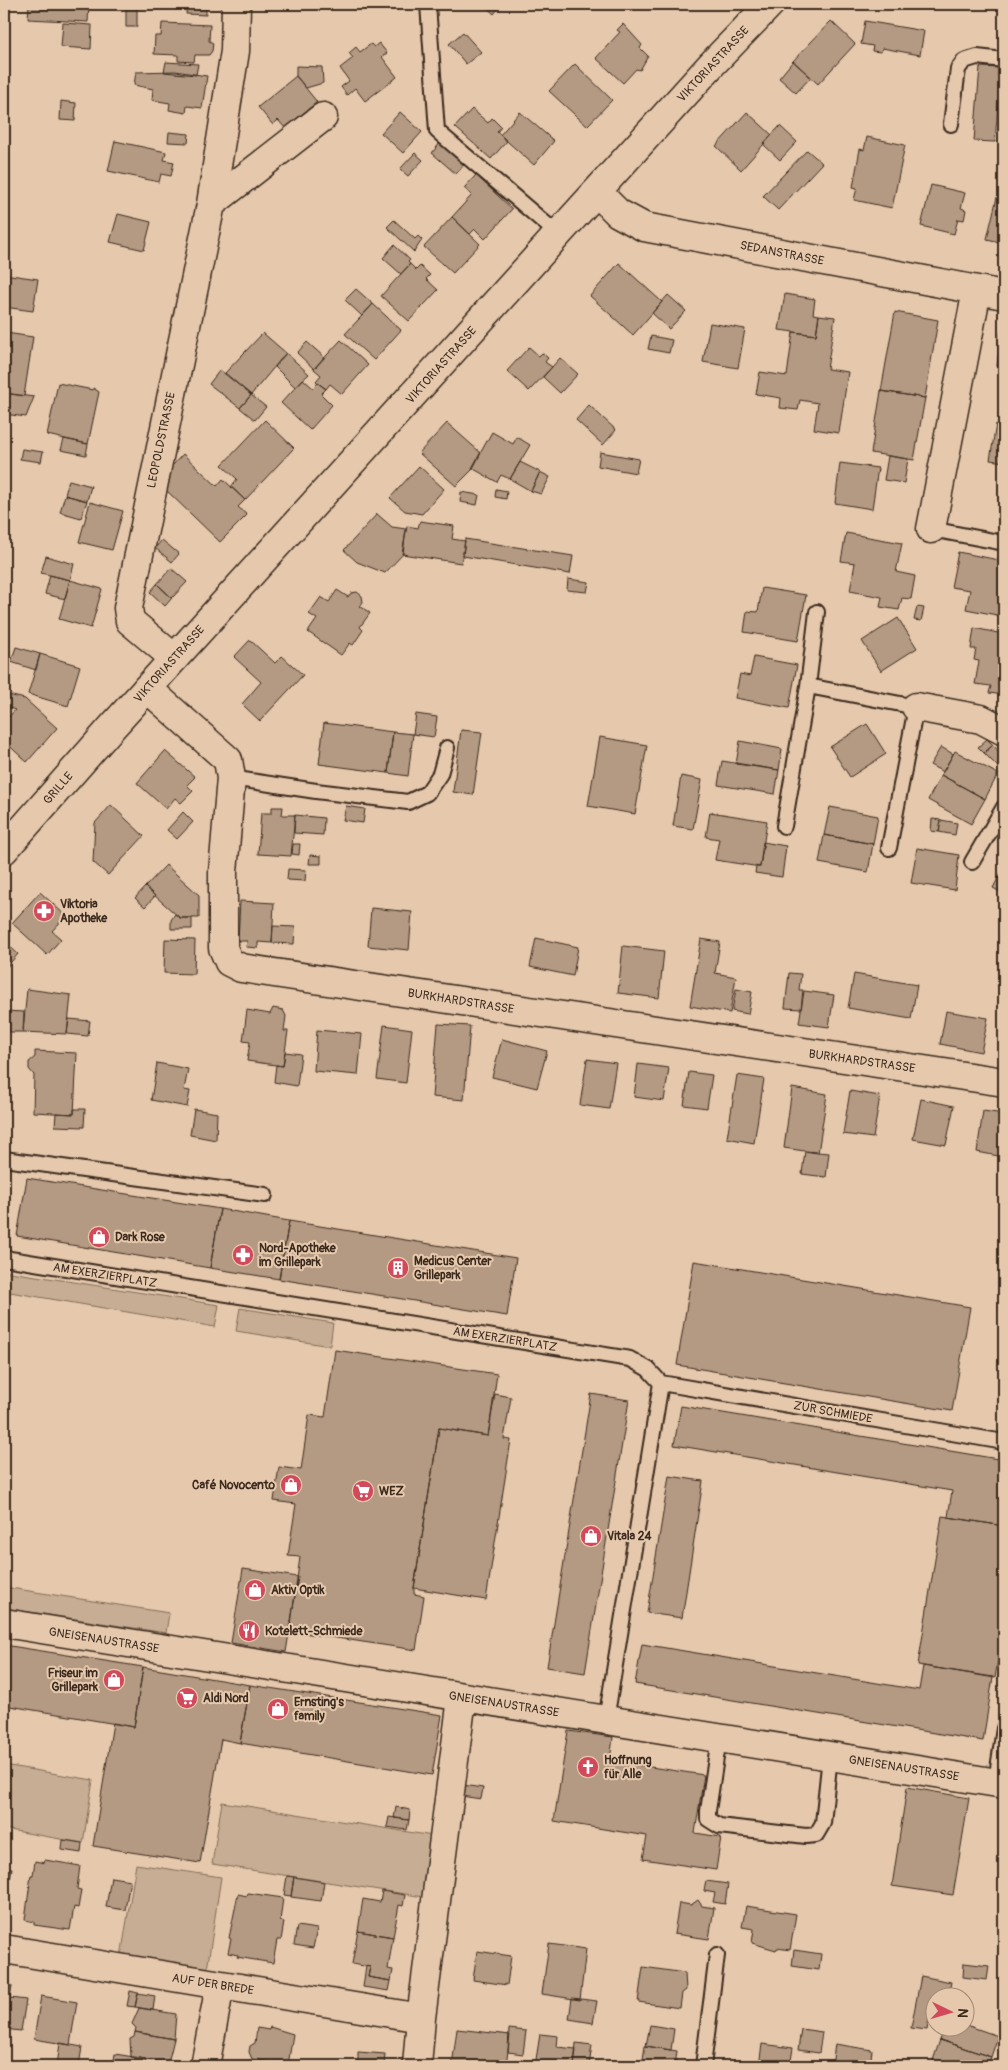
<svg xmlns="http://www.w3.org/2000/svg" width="1008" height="2070" viewBox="0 0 1008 2070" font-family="Pangolin,sans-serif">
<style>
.green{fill:#c7ad93;stroke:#816c58}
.building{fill:#b49a83;stroke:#3b2a1e}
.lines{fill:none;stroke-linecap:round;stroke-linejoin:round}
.service-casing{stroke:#3b2a1e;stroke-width:18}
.minor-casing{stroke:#3b2a1e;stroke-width:31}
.secondary-casing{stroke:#3b2a1e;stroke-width:31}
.service{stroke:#e6c9ad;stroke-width:14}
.minor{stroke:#e6c9ad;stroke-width:28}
.secondary{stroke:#e6c9ad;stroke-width:28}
.labels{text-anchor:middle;stroke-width:4;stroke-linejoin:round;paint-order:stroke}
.street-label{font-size:12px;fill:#3b2a1e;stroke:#e6c9ad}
.poi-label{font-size:12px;font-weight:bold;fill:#3b2a1e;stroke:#e6c9ad;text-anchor:start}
</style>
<rect width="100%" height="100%" fill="#e6c9ad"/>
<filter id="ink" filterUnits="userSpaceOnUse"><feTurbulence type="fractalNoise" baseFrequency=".02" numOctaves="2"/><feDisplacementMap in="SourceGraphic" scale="10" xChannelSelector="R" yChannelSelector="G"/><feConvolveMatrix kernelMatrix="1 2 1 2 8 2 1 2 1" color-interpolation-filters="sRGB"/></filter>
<g filter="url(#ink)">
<path class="green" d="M4 1271 219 1305 215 1327 4 1291Z
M240 1308 333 1323 330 1346 236 1331Z
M4 1587 169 1613 166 1633 4 1608Z
M4 1765 93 1780 83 1843 4 1829Z
M222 1802 433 1836 424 1897 212 1864Z
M136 1864 221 1877 207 1970 121 1957Z"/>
<path class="building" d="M29 4H89L88 22 28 19Z
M137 4V27H126V5Z
M187 4H206V15L186 14Z
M483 4H502L494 14Z
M831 21 855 44 818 84 793 61Z
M865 21 924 31 920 55 882 48 881 52 872 51 873 46 861 44Z
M63 23 92 25 91 49 61 47Z
M162 23 210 25 209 41 213 43 212 51 209 55H195L194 62 178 61V55L154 54 155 36H161Z
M623 24 642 45 640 48 648 56 640 70 636 69 623 83 596 58 620 32 617 30Z
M463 32 481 52 466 64 449 44Z
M379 43 387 53 382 57 397 77 365 101 355 88 347 95 341 87 349 81 340 68 353 58 349 53 356 47 360 52 371 44 374 47Z
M793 61 811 77 796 93 779 78Z
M166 62 198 64 196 75 164 72Z
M575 64 612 100 587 126 549 91Z
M296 66 322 67 323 83 306 88 296 76Z
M980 67 1001 68 995 142 974 141Z
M175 71 207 76 202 108 187 106 186 113 169 110 170 103 152 100 153 89 134 85 136 72Z
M296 76 317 102 285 128 278 120 273 125 258 107Z
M61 101 76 103 75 121 60 120Z
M472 109 488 123 492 118 501 127 497 132 507 141 491 159 455 127Z
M400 112 422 132 403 153 381 133Z
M520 112 554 141 534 165 500 135Z
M747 112 772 135 741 170 716 146Z
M780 126 797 142 780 160 763 144Z
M169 132 189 134 188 143 168 142Z
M867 137 905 145 892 208 854 200 857 188 853 187 860 149 864 150Z
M115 141 166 152 164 160 174 162 171 176 161 174 159 182 108 171Z
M440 143 464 165 456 174 432 153Z
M807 150 822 163 778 210 763 196Z
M415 153 423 160 408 176 400 169Z
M476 175 512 209 485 239 475 229 470 234 452 217 472 195 464 188Z
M931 185 965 193 961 208 966 210 964 220 958 219 954 234 921 226Z
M997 197 1004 199V243L987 239Z
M118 214 151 222 144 250 110 242Z
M452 217 480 244 453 273 424 247Z
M394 220 415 239 418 236 422 240 414 252 387 227Z
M394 245 410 260 408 262 410 264 401 274 383 258Z
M619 263 662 302 633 335 590 296Z
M410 264 416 270 420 266 430 275 426 279 438 290 409 321 381 296Z
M4 274 38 279 33 311 4 307Z
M356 289 373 304 362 316 345 300Z
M785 294 815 299 813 314 819 315 816 335 779 330Z
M668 295 686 311 669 329 652 313Z
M373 304 401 330 374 360 345 334Z
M895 312 938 320 925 398 881 391Z
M819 315 835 317 827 369 848 372 839 433 814 429 818 403 800 400 798 410 780 408 781 398 756 394 760 372 787 376 793 332 816 335Z
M710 323 745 329 738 368 703 362Z
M1001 332H1004V367L997 366Z
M6 333 33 337 24 396 4 393V335Z
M263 333 286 353 251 395 225 373Z
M651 336 672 340 669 353 648 349Z
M341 340 368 365 342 394 330 384 326 389 318 383 316 381 321 375 314 369Z
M307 342 324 357 314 369 297 353Z
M529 347 539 356 542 353 548 358 545 362 552 367 529 391 507 371Z
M286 353 309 374 295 387 275 367Z
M560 358 578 374 560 393 543 377Z
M220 370 251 395 240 408 209 384Z
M303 379 313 388 318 383 326 389 321 394 332 405 310 430 281 403Z
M58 383 93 390V388L99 392 88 444 47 435Z
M881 391 925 398 914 460 871 453Z
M4 393 34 397 26 417 4 414Z
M251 395 266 407 255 420 240 408Z
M589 405 616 430 603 445 576 420Z
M265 420 294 448 245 500 231 487 237 479 222 465Z
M447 423 481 453 472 470 456 486 419 453Z
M996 424 1004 425V462L990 460Z
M492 432 513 444 517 437 530 445 510 479 501 475 497 482 472 468Z
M64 439 88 444 86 455 61 450Z
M22 449 43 452 41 462 20 459Z
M600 452 639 459 636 473 598 466Z
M183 454 217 486 223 479 245 500 238 507 247 515 220 542 166 490 171 467Z
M888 456 908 459 904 483 884 480Z
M520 462 540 472 531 491 510 479Z
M840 463 878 468 872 509 835 503Z
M419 466 444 489 422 514 405 511 390 498Z
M540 472 550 477 541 494 531 491Z
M69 480 91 486 87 501 65 495Z
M496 489 507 491 506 499 495 497Z
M461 492 479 495 477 505 460 502Z
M65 495 87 501 81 518 60 512Z
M90 502 123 511 112 550 79 542Z
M377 514 392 527 406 529 403 554 385 573 357 562 344 550Z
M420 521 454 526 452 539 465 541 461 563 402 554 407 526 418 528Z
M846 533 902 543 896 572 915 576 911 599 902 598 899 610 880 607 882 597 850 591 855 563 841 561Z
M465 539 573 556 570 574 463 556Z
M162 540 179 554 172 562 155 548Z
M958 552 1004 561 1002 616 966 609 970 590 951 587Z
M46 556 74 564 70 580 41 573Z
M171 568 187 582 172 598 157 584Z
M50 575 70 580 65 599 45 594Z
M568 579 589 582 587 592 567 590Z
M70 580 102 589 91 628 59 619Z
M157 584 172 598 165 606 150 592Z
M762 588 806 595 798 641 744 632 747 611 758 612Z
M337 590 348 597 351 593 357 592 362 596 363 602 360 606 370 613 360 627 363 630 353 645 350 643 341 655 308 632 317 619 309 614 321 597 329 602Z
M917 607 924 608 921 621 914 620Z
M898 618 917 648 881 671 862 641Z
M974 628 1003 634 1004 629V695L989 693 991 686 975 684 979 661 974 660 976 649H971Z
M250 640 275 663 282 656 303 675 260 721 242 704 261 682 234 657Z
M16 647 40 654 36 670 11 662Z
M40 654 80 666 68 706 28 694Z
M754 657 797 665 789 708 735 698 740 674 750 676Z
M4 694 25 699 57 728 27 762 4 741V722L15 710 4 706Z
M416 714 437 717 434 737 413 734Z
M324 723 393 732 388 773 319 764Z
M867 724 886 754 850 777 830 747Z
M461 730 482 732 473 795 453 792Z
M393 732 413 734 408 776 388 773Z
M600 737 647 745 635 814 588 806Z
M987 739 993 745 984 753 978 747Z
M740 741 782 749 779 770 736 764Z
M993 745 1004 757V761L998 767 984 753Z
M941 747 953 754 943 772 930 765Z
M165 751 195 777 187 785 193 791 181 803 175 798 166 809 137 783Z
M955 751 998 774 985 799 941 775Z
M722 761 779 770 775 794 718 785Z
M941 775 985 799 971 824 928 800Z
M681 776 702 780 693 829 673 826Z
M111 805 144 836 108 875 93 862 95 823Z
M346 806 365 809 363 823 343 820Z
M272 807H283L282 815H295L291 856 258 854 261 813H272Z
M830 807 878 816 873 844 824 835Z
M183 812 193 822 177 839 167 830Z
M710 812 767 821 760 867 715 860 719 839 706 837Z
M295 815 324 818 323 835 294 833Z
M932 819 941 820 939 832 931 831Z
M941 820 957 823 955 835 939 832Z
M824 835 873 844 868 872 819 863Z
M763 842 786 846 782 877 755 873 756 867H760Z
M293 844H300L299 855 292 854Z
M917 848 959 855 955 890 911 883Z
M310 855 321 856V864H309Z
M166 865 199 895V918H180L145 887Z
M1004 867V894L993 888Z
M288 869 306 870 305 881 287 880Z
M145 887 155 896 145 907 135 898Z
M40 892 66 916 52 931 61 939 47 955 12 923Z
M240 901 274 903 272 943 258 942V948L246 947 247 941H238Z
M371 908 412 912 409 950 368 946Z
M175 914 180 918H192V929H171V920Z
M273 926 295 927 294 944 272 943Z
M536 938 578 947 573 976 530 967Z
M165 939 195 940 194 974 164 973Z
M701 939 720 942 715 973 736 977 730 1013 690 1006Z
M4 941 18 954 4 970Z
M623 946 664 951 659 998 618 993Z
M789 973 801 974 799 990H803L801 1009 785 1008Z
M854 974 917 985 911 1019 848 1008Z
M27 989 71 995 67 1034 23 1032Z
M736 989 752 992 748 1014 732 1011Z
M804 991 834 995 829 1027 799 1023Z
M273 1008 283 1010 286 1016 284 1031H288L283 1066 247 1061 250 1042 243 1041 247 1010 270 1014Z
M4 1011 24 1012 23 1032H4Z
M946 1011 988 1018 981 1052 940 1044Z
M69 1019 90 1021 88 1036 67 1034Z
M438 1024 470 1026 464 1100 432 1097Z
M384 1025 412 1029 406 1083 377 1079Z
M317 1030 362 1034 358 1075 314 1071Z
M502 1039 547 1051 537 1088 492 1077Z
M35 1051 77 1053 74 1114 33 1112 34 1075 29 1069V1062L35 1057Z
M285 1052 301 1054 297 1086 274 1082 276 1065 283 1066Z
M587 1059 616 1063 609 1109 580 1105Z
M157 1063 188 1069 184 1090 190 1091 187 1107 151 1100Z
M638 1064 669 1068 664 1101 634 1097Z
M689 1072 712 1075 707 1108 684 1105Z
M737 1075 764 1079 754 1143 727 1138Z
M792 1088 827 1094 818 1153 784 1148Z
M850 1091 880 1096 873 1138 843 1134Z
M921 1099 954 1106 946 1145 913 1139Z
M74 1109H85L84 1127 55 1126 56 1113 74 1114Z
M194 1109 217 1113 216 1140 190 1135Z
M983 1111 1004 1114V1157L977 1152Z
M805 1151 829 1153 826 1177 802 1174Z
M27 1178 220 1209 210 1268 17 1236Z
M220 1209 289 1221 279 1279 210 1268Z
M289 1221 516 1258 507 1316 279 1279Z
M694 1261 970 1307 952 1411 677 1365Z
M335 1350 497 1374 488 1436 439 1428 414 1588V1594L424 1596 416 1650 290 1631 300 1557 288 1556 296 1504 274 1501 279 1467 301 1470 309 1415 325 1417Z
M495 1394 511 1397 504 1439 511 1440 486 1600 414 1588 439 1428 488 1436Z
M591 1394 629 1400 585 1673 547 1667Z
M681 1406 1004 1460V1526L948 1517 952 1491 674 1445Z
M669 1476 703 1481 682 1618 647 1613Z
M942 1516 1004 1526V1624L995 1678 918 1665Z
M243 1569 298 1577 286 1652 231 1643Z
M642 1644 919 1690 923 1666 993 1677 983 1741 635 1684Z
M4 1645 143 1667 134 1727 4 1705Z
M143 1667 250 1685 240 1743 221 1739 200 1863 93 1846 113 1723 134 1727Z
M250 1685 442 1715 432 1775 240 1743Z
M568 1731 613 1737 610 1761 704 1775 695 1833 721 1837 716 1870 643 1859 647 1836 554 1821Z
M462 1785 483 1788 481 1799 461 1796Z
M907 1787 969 1798 953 1895 892 1886Z
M396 1807 410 1810 409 1820 394 1818Z
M389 1817 409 1820 407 1830 387 1827Z
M63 1840 82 1843 81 1853 62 1850Z
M45 1860 80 1866 77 1889 81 1890 78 1908 74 1907 70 1930 34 1925V1922L25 1920 31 1875H33L35 1861 44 1863Z
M4 1867 12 1868 9 1886 4 1885Z
M287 1876 294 1877 291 1896 284 1895Z
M111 1877 130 1880 125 1910 106 1907Z
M294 1877 324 1882 321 1901 291 1897Z
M706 1881 728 1884 725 1904 713 1902 715 1893 704 1891Z
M382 1891 405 1895 403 1906 399 1905 393 1937 358 1931 363 1899 380 1902Z
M248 1893 283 1898 280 1921 284 1922 281 1940H277L273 1963 237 1957 238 1955 228 1953 231 1939 229 1938 238 1894 247 1896Z
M698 1900 702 1906 714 1908 709 1939 674 1934 679 1903 691 1905Z
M746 1906 796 1914 790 1950 777 1948 776 1950 752 1943 754 1929 742 1927Z
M297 1926 317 1929 313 1948 294 1945Z
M358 1931 393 1937 388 1969 393 1970 391 1981 368 1977 370 1967 352 1964Z
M549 1944 586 1949 580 2000 542 1994Z
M794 1950 821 1954 819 1970 792 1966Z
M477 1951 511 1956 507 1985 473 1980Z
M964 1963 989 1966 987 1980 963 1977Z
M366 1966 370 1967 368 1977 391 1981 389 1991 363 1987Z
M643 1967 685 1973 686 1990 682 1993 680 2008 638 2002Z
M921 1976 951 1982 948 1998H936V2015L930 2014 927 2030 911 2028Z
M4 1984 12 1986 6 2019 4 2018Z
M130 1991 138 1993 135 2007 127 2006Z
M138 1993 155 1996 153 2010 135 2007Z
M41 1996 77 2002 70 2045 34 2039Z
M10 1998 26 2000 21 2031 4 2029Z
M572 1998 597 2001 593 2023 569 2019Z
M139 2008 176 2014 174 2039 135 2032 136 2028 132 2024Z
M650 2025 674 2029 671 2050 646 2046Z
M966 2025 998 2036 991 2057 940 2040 945 2028H966Z
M270 2027 293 2034 288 2065 252 2059 249 2052 250 2046 255 2043 257 2028 269 2030Z
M457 2029 510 2035 506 2066H452Z
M509 2029 526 2031 523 2054 508 2052Z
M801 2029 822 2032 819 2053 798 2050Z
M135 2032 174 2039 168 2063 131 2057 130 2039 134 2037Z
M540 2034 558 2036 557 2047 576 2049 574 2066H535Z
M940 2040 991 2057 988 2066H931Z
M60 2043 82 2047 79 2066H57Z
M576 2043 592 2045 589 2066H574Z
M762 2044 793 2048 790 2066H759Z
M835 2044 872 2050 870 2066H832Z
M645 2046 677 2051 675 2066H642Z
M358 2052 385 2054 384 2066H354L358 2063Z
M115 2054 146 2059 145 2066H113Z"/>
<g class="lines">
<g class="service-casing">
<path id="service" d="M428 4 437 131 559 235
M951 124 958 69 964 61 977 57 1004 60
M931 529 1004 543
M808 686 817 612
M231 778 316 791 408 802 427 793 440 774 447 748
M784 826 808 686 916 707 889 848
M972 862 1004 807
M4 1159 265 1195
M4 1258 630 1359 648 1369 661 1383 606 1720
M661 1383 1004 1442
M719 1738 708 1811V1819L719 1826 806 1836 816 1835 823 1823 830 1756
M996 1782 1004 1728
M703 2066 717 1955"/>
</g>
<g class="minor-casing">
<path id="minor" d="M597 192 618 213 644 227 1004 295
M211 204 323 117
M931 529 977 290
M174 658 130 621 128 608 211 204 235 51 236 4
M147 688 228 760 231 778 223 872V948L229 962 241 968 1004 1082
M916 707 981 719 1004 731
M4 1623 1004 1784
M4 1949 421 2018 417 2066
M421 2018 462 1698
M205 2066 220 1985"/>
</g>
<g class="secondary-casing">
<path id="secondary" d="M4 850 113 726 712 64 770 4"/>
</g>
<use href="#service" class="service"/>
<use href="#minor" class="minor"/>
<use href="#secondary" class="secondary"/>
</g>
</g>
<defs>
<g id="pharmacy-disc" transform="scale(1.125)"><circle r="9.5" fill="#d1495b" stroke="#e6c9ad"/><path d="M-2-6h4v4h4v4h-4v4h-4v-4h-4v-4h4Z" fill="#fff"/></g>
<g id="shop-disc" transform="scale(1.125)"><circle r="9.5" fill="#d1495b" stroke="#e6c9ad"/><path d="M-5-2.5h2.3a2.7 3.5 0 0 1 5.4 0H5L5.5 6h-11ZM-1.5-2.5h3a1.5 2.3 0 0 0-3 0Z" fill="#fff"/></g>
<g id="building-disc" transform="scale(1.125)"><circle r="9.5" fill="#d1495b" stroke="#e6c9ad"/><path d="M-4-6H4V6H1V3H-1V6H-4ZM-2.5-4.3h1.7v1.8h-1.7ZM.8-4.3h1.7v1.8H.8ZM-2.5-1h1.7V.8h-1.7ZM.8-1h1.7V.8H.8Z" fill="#fff"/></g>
<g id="supermarket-disc" transform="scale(1.125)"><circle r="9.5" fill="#d1495b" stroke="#e6c9ad"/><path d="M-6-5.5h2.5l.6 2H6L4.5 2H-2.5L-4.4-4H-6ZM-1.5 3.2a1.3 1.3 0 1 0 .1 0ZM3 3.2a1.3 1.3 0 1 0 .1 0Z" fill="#fff"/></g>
<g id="restaurant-disc" transform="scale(1.125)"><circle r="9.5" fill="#d1495b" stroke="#e6c9ad"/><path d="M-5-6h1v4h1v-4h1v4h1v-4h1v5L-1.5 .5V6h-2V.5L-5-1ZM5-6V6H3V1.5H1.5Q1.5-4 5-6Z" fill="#fff"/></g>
<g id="church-disc" transform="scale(1.125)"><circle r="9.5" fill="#d1495b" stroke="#e6c9ad"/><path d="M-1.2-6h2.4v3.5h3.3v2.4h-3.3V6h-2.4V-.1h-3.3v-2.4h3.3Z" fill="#fff"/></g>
</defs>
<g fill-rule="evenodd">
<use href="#pharmacy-disc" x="44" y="911"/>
<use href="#shop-disc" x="99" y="1237"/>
<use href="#pharmacy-disc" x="243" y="1255"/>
<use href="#building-disc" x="398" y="1268"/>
<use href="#shop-disc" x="291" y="1485"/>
<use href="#supermarket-disc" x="363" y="1491"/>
<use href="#shop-disc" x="591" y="1536"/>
<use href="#shop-disc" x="255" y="1590"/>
<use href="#restaurant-disc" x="249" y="1631"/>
<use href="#shop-disc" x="114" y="1680"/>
<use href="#supermarket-disc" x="187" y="1698"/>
<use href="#shop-disc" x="278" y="1709"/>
<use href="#church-disc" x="588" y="1767"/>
</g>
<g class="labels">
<g class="street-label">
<text transform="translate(713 64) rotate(-47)" y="4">VIKTORIASTRASSE</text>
<text transform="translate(782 253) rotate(11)" y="4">SEDANSTRASSE</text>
<text transform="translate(441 365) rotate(-48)" y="4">VIKTORIASTRASSE</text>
<text transform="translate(161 440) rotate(-78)" y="4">LEOPOLDSTRASSE</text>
<text transform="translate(169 664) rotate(-48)" y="4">VIKTORIASTRASSE</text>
<text transform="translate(58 788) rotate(-49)" y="4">GRILLE</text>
<text transform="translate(461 1001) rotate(9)" y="4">BURKHARDSTRASSE</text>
<text transform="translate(862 1061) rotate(8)" y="4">BURKHARDSTRASSE</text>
<text transform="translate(105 1275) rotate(9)" y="4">AM EXERZIERPLATZ</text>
<text transform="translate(505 1339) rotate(9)" y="4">AM EXERZIERPLATZ</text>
<text transform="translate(833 1412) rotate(10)" y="4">ZUR SCHMIEDE</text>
<text transform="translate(104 1640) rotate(9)" y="4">GNEISENAUSTRASSE</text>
<text transform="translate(504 1704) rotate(9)" y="4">GNEISENAUSTRASSE</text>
<text transform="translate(904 1768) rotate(9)" y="4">GNEISENAUSTRASSE</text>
<text transform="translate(213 1984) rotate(9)" y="4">AUF DER BREDE</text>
</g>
<g class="poi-label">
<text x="60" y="908">Viktoria<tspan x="60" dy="14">Apotheke</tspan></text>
<text x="115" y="1241">Dark Rose</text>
<text x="259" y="1252">Nord-Apotheke<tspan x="259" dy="14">im Grillepark</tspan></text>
<text x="414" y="1265">Medicus Center<tspan x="414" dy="14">Grillepark</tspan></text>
<text x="275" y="1489" text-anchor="end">Café Novocento</text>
<text x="379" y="1495">WEZ</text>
<text x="607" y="1540">Vitala 24</text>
<text x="271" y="1594">Aktiv Optik</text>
<text x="265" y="1635">Kotelett-Schmiede</text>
<text x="98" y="1677" text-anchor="end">Friseur im<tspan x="98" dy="14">Grillepark</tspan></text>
<text x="203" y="1702">Aldi Nord</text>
<text x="294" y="1706">Ernsting's<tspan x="294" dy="14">family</tspan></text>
<text x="604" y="1764">Hoffnung<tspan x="604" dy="14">für Alle</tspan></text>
</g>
</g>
<rect width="1008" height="2070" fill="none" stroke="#e6c9ad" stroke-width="20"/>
<rect x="10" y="10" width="988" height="2050" fill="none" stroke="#3b2a1e" stroke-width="2" filter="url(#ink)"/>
<g transform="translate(950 2012) rotate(95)"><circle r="24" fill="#e6c9ad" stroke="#a28974"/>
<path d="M0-4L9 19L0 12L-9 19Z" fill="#d1495b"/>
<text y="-8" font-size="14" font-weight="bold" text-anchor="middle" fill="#3b2a1e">N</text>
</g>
</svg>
